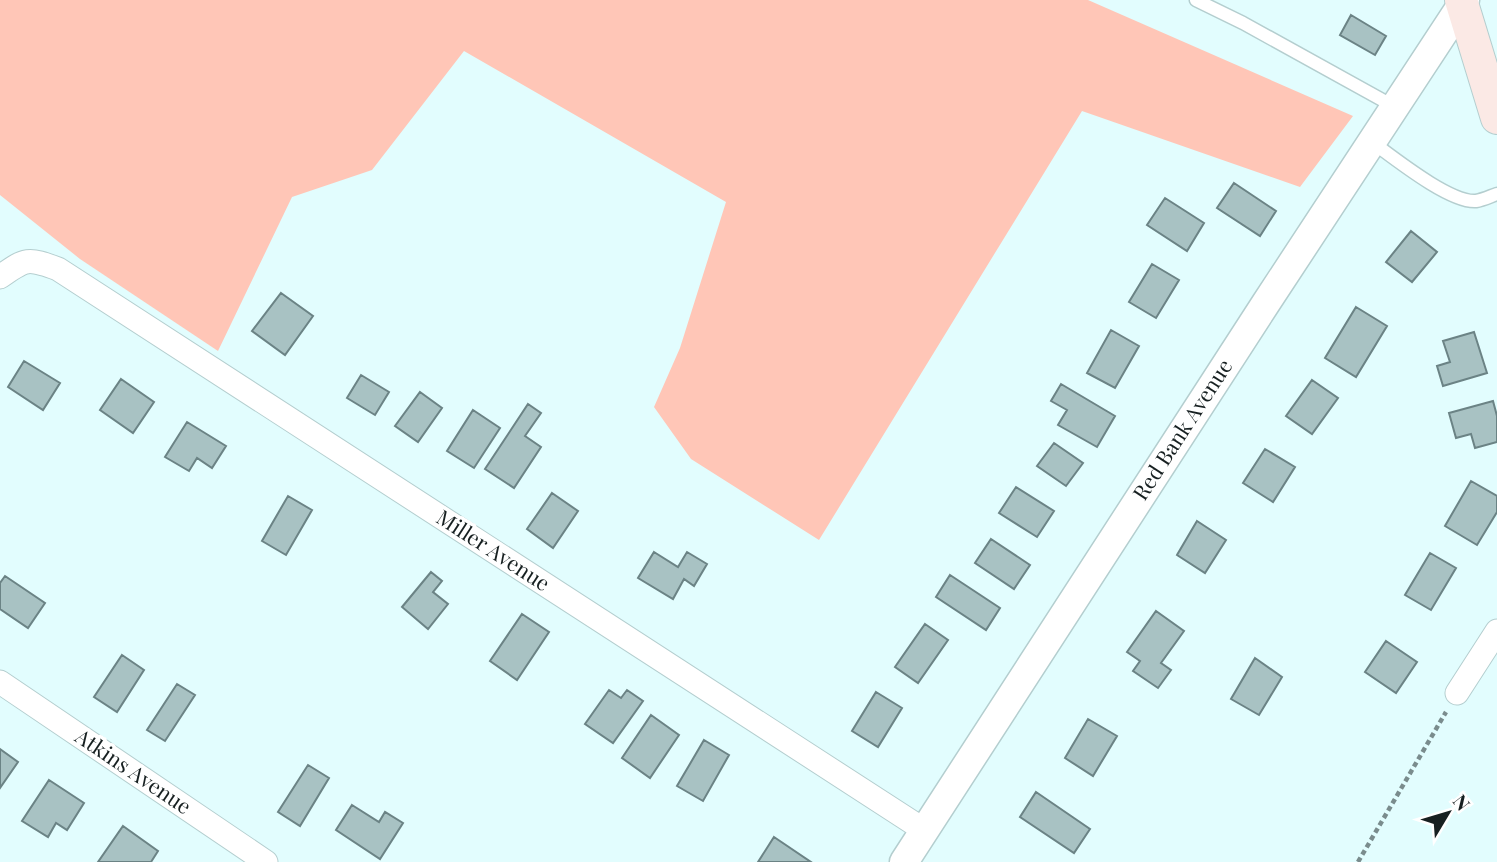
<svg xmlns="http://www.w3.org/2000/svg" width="1497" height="862" viewBox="0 0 1497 862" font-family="'Playfair Display',serif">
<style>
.green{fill:#ffc6b7}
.building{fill:#a8c2c3;stroke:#6b8385;stroke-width:2}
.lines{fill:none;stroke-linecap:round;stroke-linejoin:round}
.service-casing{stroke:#b4cecf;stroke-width:15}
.minor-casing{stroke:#b4cecf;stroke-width:25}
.tertiary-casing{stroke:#b4cecf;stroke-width:31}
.secondary-casing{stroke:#b4cecf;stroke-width:34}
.path{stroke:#7a8c8d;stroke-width:4.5;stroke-dasharray:5 3.5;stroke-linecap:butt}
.service{stroke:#fff;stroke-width:12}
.minor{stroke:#fff;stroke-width:23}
.tertiary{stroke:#fff;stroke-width:28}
.secondary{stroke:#fbe9e5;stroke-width:32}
.labels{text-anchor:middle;stroke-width:7;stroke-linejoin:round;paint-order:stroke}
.street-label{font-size:21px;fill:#172021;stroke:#fff}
</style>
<rect width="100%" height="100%" fill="#e2fdfe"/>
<path class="green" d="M0 0H1088L1353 116 1300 187 1082 111 819 540 691 459 654 407 680 348 726 202 464 51 372 170 292 197 218 351 80 259 0 195Z"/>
<path class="building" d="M1351 15 1386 36 1375 55 1340 35Z
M1234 183 1276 211 1260 236 1217 208Z
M1165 198 1204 223 1187 251 1147 225Z
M1411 231 1437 252 1412 282 1386 262Z
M1152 264 1179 280 1156 318 1129 302Z
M281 293 313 316 285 355 252 331Z
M1356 307 1387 326 1356 377 1325 358Z
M1111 330 1139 346 1115 388 1087 373Z
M1474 332 1487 373 1443 386 1437 366 1450 362 1443 341Z
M24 361 60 383 43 410 8 387Z
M361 375 389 392 375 415 347 398Z
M121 379 154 402 133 433 100 410Z
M1312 380 1338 398 1312 434 1286 416Z
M1061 384 1115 416 1097 447 1058 425 1067 410 1051 401Z
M420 392 442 408 418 442 395 426Z
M1493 401 1497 416V442L1475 448 1471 434 1456 438 1449 413Z
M528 404 541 413 525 436 541 447 514 488 485 469Z
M473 410 500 428 474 468 447 451Z
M187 422 226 446 212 468 197 458 189 471 165 457Z
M1054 443 1083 463 1066 486 1037 466Z
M1265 449 1295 467 1273 502 1243 483Z
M1471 481 1497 496V512L1477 545 1445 526Z
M1016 487 1054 511 1037 537 999 513Z
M552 493 578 511 553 548 527 529Z
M288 496 312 510 286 555 262 541Z
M1197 521 1226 540 1205 573 1177 555Z
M991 539 1030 565 1014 589 975 563Z
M654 552 678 567 687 552 707 564 694 586 684 579 673 599 638 578Z
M1430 553 1456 568 1431 610 1405 595Z
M431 572 442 581 433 592 448 604 428 629 402 607Z
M950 575 1000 608 986 630 936 597Z
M5 576 45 603 28 628 0 609V583Z
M1156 611 1184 631 1161 663 1171 670 1158 688 1133 671 1140 661 1127 652Z
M522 614 549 632 517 680 490 661Z
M925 624 948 640 918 683 895 667Z
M1386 641 1417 662 1396 693 1365 672Z
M122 655 144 670 117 712 94 697Z
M1255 658 1282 677 1259 715 1231 699Z
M177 684 195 695 165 741 147 730Z
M609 690 621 698 627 690 643 701 613 743 585 724Z
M876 692 902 708 878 747 852 731Z
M651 715 679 735 650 778 622 758Z
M1088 719 1117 736 1093 776 1065 758Z
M704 740 729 755 703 801 677 786Z
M0 749 18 762 0 788Z
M308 765 329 778 300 826 278 812Z
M49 780 84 803 67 830 56 823 48 837 22 821Z
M1036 792 1090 829 1074 853 1020 817Z
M352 805 379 822 385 812 403 823 380 859 336 830Z
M123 826 158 851 151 862H98Z
M774 837 811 862H758Z"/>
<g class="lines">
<g class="service-casing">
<path id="service" d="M1196 0 1243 23 1395 107
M1372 142C1394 158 1450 203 1476 201 1483 200 1491 196 1497 194"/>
</g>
<g class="minor-casing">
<path id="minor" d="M0 277C26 258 28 258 58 269L924 830
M0 682 266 862
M1457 693 1497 631"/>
</g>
<g class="tertiary-casing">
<path id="tertiary" d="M904 862 1266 303 1465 0"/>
</g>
<g class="secondary-casing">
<path id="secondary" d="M1461 0 1497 118"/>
</g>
<path class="path" d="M1358 862 1446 712"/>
<use href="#service" class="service"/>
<use href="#minor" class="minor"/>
<use href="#tertiary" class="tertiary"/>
<use href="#secondary" class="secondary"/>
</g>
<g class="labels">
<g class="street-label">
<text transform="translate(1183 430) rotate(-57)" y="7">Red Bank Avenue</text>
<text transform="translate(493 551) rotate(33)" y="7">Miller Avenue</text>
<text transform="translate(133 772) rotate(34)" y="7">Atkins Avenue</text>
</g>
</g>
<g transform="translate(1448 813) rotate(52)" stroke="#ffffff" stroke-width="5" paint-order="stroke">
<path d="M0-5L12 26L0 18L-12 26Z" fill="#172021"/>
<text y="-10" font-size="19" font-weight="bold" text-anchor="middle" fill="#172021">N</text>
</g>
</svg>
